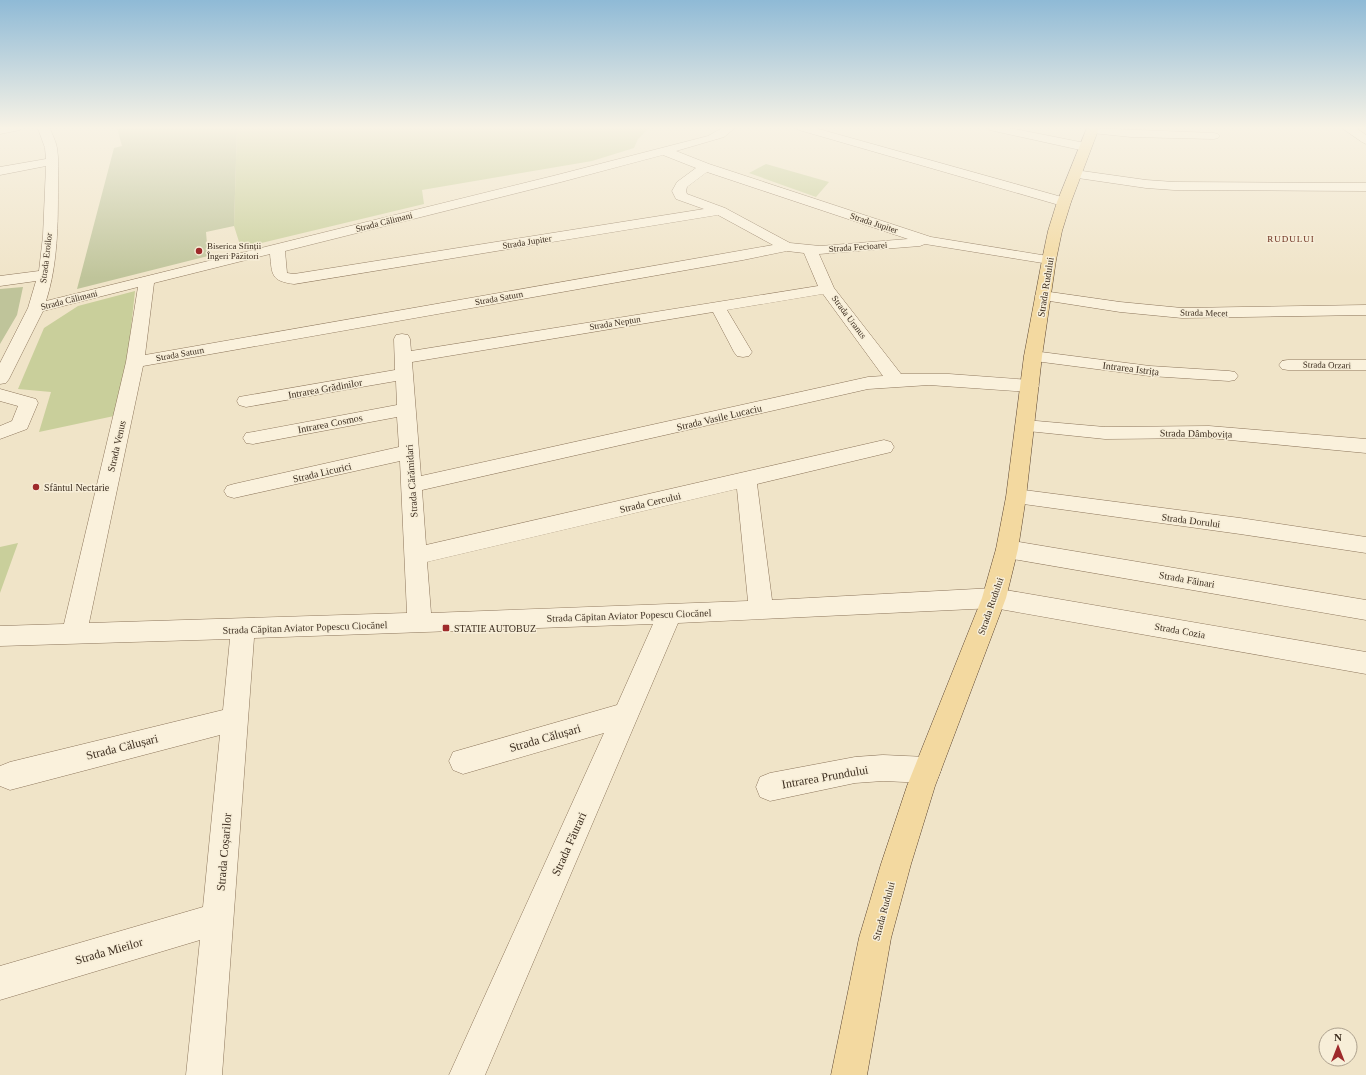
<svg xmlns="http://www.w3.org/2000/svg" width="1366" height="1075" viewBox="0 0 1366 1075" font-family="Georgia,serif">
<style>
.green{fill:#c9cf9b}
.cemetery{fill:#bfc49a}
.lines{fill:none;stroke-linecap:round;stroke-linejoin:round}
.minor-casing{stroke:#8d765c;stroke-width:1}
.major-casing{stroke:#5b4430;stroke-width:1}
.minor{fill:#faf1dc;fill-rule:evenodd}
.major{fill:#f3d9a0;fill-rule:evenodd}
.poi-dot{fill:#9e2a2b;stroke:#f7eed8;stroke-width:1.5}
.labels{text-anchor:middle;stroke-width:3;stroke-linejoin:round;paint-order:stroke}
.far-street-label{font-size:9px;fill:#3d2e20;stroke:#f7eed8}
.far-neighbourhood-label{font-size:9px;letter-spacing:1px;fill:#6b2e1e;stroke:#f7eed8}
.far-poi-label{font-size:9px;fill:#3d2e20;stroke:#f7eed8;text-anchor:start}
.street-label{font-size:10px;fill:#3d2e20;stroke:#f7eed8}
.poi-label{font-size:10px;fill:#3d2e20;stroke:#f7eed8;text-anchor:start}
.near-street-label{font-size:12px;fill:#3d2e20;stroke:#f7eed8}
</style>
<rect width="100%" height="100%" fill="#f0e4c8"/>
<path class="green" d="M237 128H649L638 139 634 148 592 161 422 190 424 204 241 248 234 226Z
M766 164 829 182 816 197 749 173Z
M135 291 122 412 114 416 39 432 51 392 18 389 44 328 78 306Z
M18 543 0 593V547Z"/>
<path class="cemetery" d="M117 128H237L234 226 206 232 208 256 77 289 114 148 122 146Z
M23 287 17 315 0 344V289Z"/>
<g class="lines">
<g class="minor-casing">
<path id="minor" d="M0 128H22L20 130 0 134Z
M38 128H50C52 135 56 141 57 148 59 160 58 173 58 185 58 224 58 263 46 301L553 176 708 136 722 128H735L724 137 676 151 709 164 931 237 1054 257 1056 260 1054 263 1049 264 925 244 920 246 819 254 834 288 901 374H949L1030 380 1036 382 1039 386 1036 390 1030 392 929 385 868 389 422 490 426 545 884 440 891 442 894 447 891 452 757 484 772 600 994 588 1366 652V674L994 608 678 623 485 1075H449L604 733 463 774 453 770 449 761 453 752 617 705 653 624 254 638 222 1075H186L200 940 0 1000V966L203 907 220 735 10 790 0 786V766L10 762 223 710 230 639 0 646V626L64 624 126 362 138 287 43 311 9 379 6 383 0 384V363L28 308 36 281 0 286V276L39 271 43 236 46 166 0 175V167L46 159 45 148ZM663 155 696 168 677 182 672 191 676 199 704 209 294 274 287 273 285 251 561 182ZM707 172 908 239 820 246 790 243 725 208 687 194 686 191 687 187ZM718 215 773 245 145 355 154 283 270 254C272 275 271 281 294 284ZM787 251 804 253 818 286 411 351 410 339 408 335 402 334 396 335 394 339 395 370 239 397 237 401 239 405 246 407 396 381 397 405 253 432 246 433 243 438 246 443 253 444 397 417 399 447 234 484 227 486 224 491 227 496 234 498 400 461 407 613 89 623 143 366 743 260ZM823 294 883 376 868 377 421 476 412 362 713 312 734 352 737 356 743 357 749 356 752 352 727 310ZM737 489 748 601 431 613 427 562Z
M797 128H815L1069 199 1071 202 1069 205H1059L799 130Z
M988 128H1010L1085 143 1089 144 1091 147 1089 150 1085 151 994 131 990 130Z
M1088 128 1214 133 1218 134 1220 136 1218 138 1214 139 1131 137 1092 133 1088 132 1086 130Z
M1342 128H1356L1366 135V144L1362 142Z
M1075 170 1146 180 1174 182 1366 183V191L1174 190 1146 188 1071 177 1069 174 1071 171Z
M1043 291 1120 302 1182 308 1366 305V315L1182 318 1120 312 1037 299 1035 296 1037 293Z
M1033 351 1150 366 1229 371 1235 372 1238 376 1235 380 1229 381 1150 376 1027 360 1024 356 1027 352Z
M1288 360H1366V370H1288L1282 369 1279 365 1282 361Z
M0 389 36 399 38 403 27 429 0 439V426L12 421 18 406 0 401Z
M1025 420 1105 427 1209 426 1366 439V453L1209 438 1105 439 1018 430 1015 426 1018 422Z
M1016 489 1240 518 1366 537V553L1240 534 1009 502 1006 497 1009 492Z
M1007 540 1366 600V620L1007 558 999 555 996 549 999 543Z
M883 755 927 757 937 760 941 770 937 780 927 783 883 781 855 783 770 801 760 797 756 787 760 777 770 773 855 757Z"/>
</g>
<g class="major-casing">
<path id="major" d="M1087 128H1099L1071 202 1062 231 1056 260 1042 356 1026 497 1018 549 1006 598 935 786 911 864 891 938 867 1075H831L859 938 881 864 907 786 982 598 996 549 1006 497 1024 356 1042 260 1048 231 1057 202Z"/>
</g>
<use href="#minor" class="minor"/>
<use href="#major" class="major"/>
</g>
<linearGradient id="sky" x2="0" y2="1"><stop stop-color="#8fbad6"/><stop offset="0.46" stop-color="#f8f3e6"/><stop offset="1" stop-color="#f8f3e6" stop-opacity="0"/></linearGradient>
<rect width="1366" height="278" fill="url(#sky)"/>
<g class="poi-dot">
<circle cx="199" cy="251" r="4"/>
<circle cx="36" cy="487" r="4"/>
<rect x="442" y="624" width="8" height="8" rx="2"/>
</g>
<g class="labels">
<g class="far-street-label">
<text transform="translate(384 222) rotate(-14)" y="3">Strada Călimani</text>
<text transform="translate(874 223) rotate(18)" y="3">Strada Jupiter</text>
<text transform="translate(527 242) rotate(-9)" y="3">Strada Jupiter</text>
<text transform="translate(858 247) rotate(-4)" y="3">Strada Fecioarei</text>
<text transform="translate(46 258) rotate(-83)" y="3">Strada Eroilor</text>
<text transform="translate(499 298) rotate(-10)" y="3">Strada Saturn</text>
<text transform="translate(69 300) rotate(-14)" y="3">Strada Călimani</text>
<text transform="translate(1204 313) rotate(1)" y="3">Strada Mecet</text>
<text transform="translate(849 317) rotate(53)" y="3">Strada Uranus</text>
<text transform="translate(615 323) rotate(-9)" y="3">Strada Neptun</text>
<text transform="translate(180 354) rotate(-10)" y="3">Strada Saturn</text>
<text transform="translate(1327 365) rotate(1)" y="3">Strada Orzari</text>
</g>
<g class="far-neighbourhood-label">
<text x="1291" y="242">RUDULUI</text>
</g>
<g class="far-poi-label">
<text x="207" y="249">Biserica Sfinții<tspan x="207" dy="10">Îngeri Păzitori</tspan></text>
</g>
<g class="street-label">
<text transform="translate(1045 287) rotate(-81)" y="4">Strada Rudului</text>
<text transform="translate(1131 368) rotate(7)" y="4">Intrarea Istrița</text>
<text transform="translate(325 388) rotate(-10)" y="4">Intrarea Grădinilor</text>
<text transform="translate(719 417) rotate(-13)" y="4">Strada Vasile Lucaciu</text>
<text transform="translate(330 423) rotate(-11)" y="4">Intrarea Cosmos</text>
<text transform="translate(1196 433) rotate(1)" y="4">Strada Dâmbovița</text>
<text transform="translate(116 446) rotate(-77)" y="4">Strada Venus</text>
<text transform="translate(322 472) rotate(-13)" y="4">Strada Licurici</text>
<text transform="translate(411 481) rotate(-94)" y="4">Strada Cărămidari</text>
<text transform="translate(650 502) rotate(-13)" y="4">Strada Cercului</text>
<text transform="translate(1191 520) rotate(7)" y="4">Strada Dorului</text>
<text transform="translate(1187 579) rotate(10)" y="4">Strada Făinari</text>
<text transform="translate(990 606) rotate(-71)" y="4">Strada Rudului</text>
<text transform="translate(629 615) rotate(-2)" y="4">Strada Căpitan Aviator Popescu Ciocănel</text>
<text transform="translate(305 627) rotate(-2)" y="4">Strada Căpitan Aviator Popescu Ciocănel</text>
<text transform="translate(1180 630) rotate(10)" y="4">Strada Cozia</text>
<text transform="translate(883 911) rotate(-75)" y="4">Strada Rudului</text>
</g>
<g class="poi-label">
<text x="44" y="491">Sfântul Nectarie</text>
<text x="454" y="632">STATIE AUTOBUZ</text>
</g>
<g class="near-street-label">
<text transform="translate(545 738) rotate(-16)" y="4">Strada Călușari</text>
<text transform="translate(122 747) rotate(-14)" y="4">Strada Călușari</text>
<text transform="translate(825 777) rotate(-10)" y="4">Intrarea Prundului</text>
<text transform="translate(569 844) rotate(-66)" y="4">Strada Făurari</text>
<text transform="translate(224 852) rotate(-85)" y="4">Strada Coșarilor</text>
<text transform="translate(109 951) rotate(-16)" y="4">Strada Mieilor</text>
</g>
</g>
<g transform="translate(1338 1047)"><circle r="19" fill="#f7eed8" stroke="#ada18e"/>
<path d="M0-3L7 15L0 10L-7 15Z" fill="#9e2a2b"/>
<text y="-6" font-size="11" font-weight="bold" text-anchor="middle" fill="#3d2e20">N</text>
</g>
</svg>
